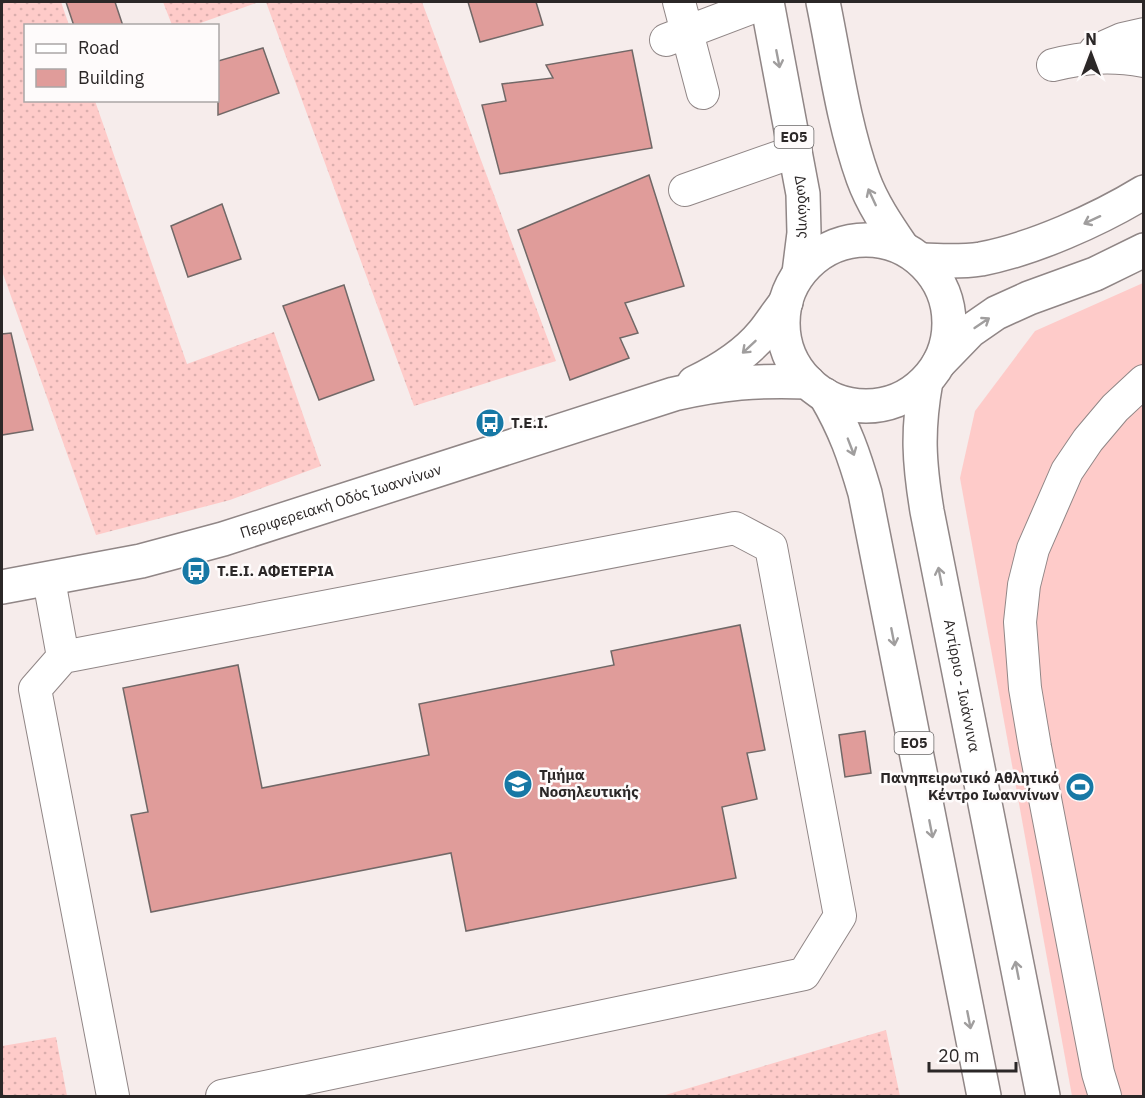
<svg xmlns="http://www.w3.org/2000/svg" width="1145" height="1098" viewBox="0 0 1145 1098" font-family="'IBM Plex Sans',sans-serif">
<style>
.grass{fill:url(#grass-dots)}
.pitch{fill:#fecbc9}
.building{fill:#e09c9a;stroke:#716867;stroke-width:1.5}
.lines{fill:none;stroke-linecap:round;stroke-linejoin:round}
.minor-casing{stroke:#908686;stroke-width:34}
.major-casing{stroke:#908686;stroke-width:36}
.highway-casing{stroke:#908686;stroke-width:36}
.minor{stroke:#fff;stroke-width:32}
.major{stroke:#fff;stroke-width:33}
.highway{stroke:#fff;stroke-width:33}
.oneway{stroke:#a09e9e}
.labels{text-anchor:middle;stroke-width:5;stroke-linejoin:round;paint-order:stroke}
.shield{fill:#fefbfb;stroke:#6a6767;stroke-width:1.5}
.shield-label{font-size:14px;font-weight:bold;fill:#2b2727}
.street-label{font-size:15px;fill:#2b2727;stroke:#fefbfb}
.poi-label{font-size:15px;font-weight:bold;fill:#2b2727;stroke:#fefbfb;text-anchor:start}
</style>
<defs>
<pattern id="grass-dots" width="8" height="8" patternUnits="userSpaceOnUse" patternTransform="scale(1.5)"><rect width="8" height="8" fill="#fecbc9"/><path d="M2 2h.1M6 6h.1" fill="none" stroke="#daaead" stroke-width="1.8" stroke-linecap="round"/></pattern>
</defs>
<rect width="100%" height="100%" fill="#f6eceb"/>
<path class="grass" d="M2 2H61L69 25 26 26V100L95 101 187 364 274 332 321 466 230 500 96 535 2 271Z
M163 2H259L195 25H172Z
M266 2H422L556 361 414 406Z
M886 1030 900 1096H662Z
M56 1037 67 1096H2V1046Z"/>
<path class="pitch" d="M1143 283V1096H1072L960 478 975 411 1035 331Z"/>
<path class="building" d="M66 2H115L123 26H74Z
M468 2H536L543 25 480 42Z
M263 48 279 93 218 115V61Z
M632 50 652 148 500 174 482 105 506 101 502 84 553 78 546 65Z
M649 175 684 286 625 303 638 333 620 338 629 358 570 380 518 230Z
M222 204 241 259 188 277 171 226Z
M344 285 374 380 319 400 283 306Z
M11 333 33 430 2 435V334Z
M740 625 765 750 747 753 757 799 722 807 736 878 466 931 451 853 151 912 131 815 148 812 123 688 238 665 262 788 429 755 419 704 614 665 611 651Z
M865 731 871 773 845 777 839 735Z"/>
<g class="lines">
<g class="minor-casing">
<path id="minor" d="M679 2 703 93
M666 40 766 2
M1095 51 1122 39 1144 34
M1053 65C1085 57 1111 55 1144 61
M685 190 796 151
M49 580 63 657 35 689 113 1096
M63 657 735 528 771 547 840 916 804 974 222 1096
M1105 1096 1098 1073 1035 747 1025 688 1020 622 1024 585 1033 549 1067 471 1088 440 1115 408 1144 381"/>
</g>
<g class="major-casing">
<g id="major">
<path id="s1" d="M767 2 803 194 804 233 799 273"/>
<path d="M823 2C835 60 843 122 863 178 872 203 887 225 902 247"/>
<path d="M921 260C941 261 961 262 981 259 1033 249 1098 220 1144 192"/>
<path d="M939 363 970 331 996 313 1029 298 1095 274 1144 250"/>
</g>
</g>
<g class="highway-casing">
<g id="highway">
<circle cx="866" cy="323" r="83"/>
<path id="s2" d="M926 381C917 431 919 462 927 511L1043 1096"/>
<path d="M694 383C719 371 745 355 763 333 771 323 778 312 786 302"/>
<path d="M825 395C845 429 854 455 865 493L984 1096"/>
<path id="s3" d="M2 587 141 561 223 539 674 394C722 383 758 380 808 382"/>
</g>
</g>
<use href="#minor" class="minor"/>
<use href="#major" class="major"/>
<use href="#highway" class="highway"/>
</g>
<defs><path id="oneway-shaft" d="M-6 0H5M1.5-3L5.5 0L1.5 3" fill="none" stroke-width="1.6" stroke-linecap="round" stroke-linejoin="round" transform="scale(1.5)"/></defs>
<g class="oneway">
<use href="#oneway-shaft" transform="translate(778 59) rotate(79)"/>
<use href="#oneway-shaft" transform="translate(872 197) rotate(-115)"/>
<use href="#oneway-shaft" transform="translate(1092 220) rotate(155)"/>
<use href="#oneway-shaft" transform="translate(982 323) rotate(-34)"/>
<use href="#oneway-shaft" transform="translate(749 347) rotate(137)"/>
<use href="#oneway-shaft" transform="translate(851 447) rotate(69)"/>
<use href="#oneway-shaft" transform="translate(940 576) rotate(-101)"/>
<use href="#oneway-shaft" transform="translate(893 637) rotate(79)"/>
<use href="#oneway-shaft" transform="translate(931 829) rotate(79)"/>
<use href="#oneway-shaft" transform="translate(1017 970) rotate(-101)"/>
<use href="#oneway-shaft" transform="translate(969 1020) rotate(79)"/>
</g>
<defs>
<g id="bus-disc" transform="scale(1.5)"><circle r="9.5" fill="#1778a5" stroke="#fefbfb"/><path d="M-5-6H5V4H4V6H2V4H-2V6H-4V4H-5ZM-3.5-4V0h7V-4ZM-3.5 1.2v1.5H-2V1.2ZM2 1.2v1.5H3.5V1.2Z" fill="#fff"/></g>
<g id="university-disc" transform="scale(1.5)"><circle r="9.5" fill="#1778a5" stroke="#fefbfb"/><path d="M0-5L7-2L0 1L-7-2ZM-4 1L0 2.5L4 1V4Q0 6-4 4Z" fill="#fff"/></g>
<g id="stadium-disc" transform="scale(1.5)"><circle r="9.5" fill="#1778a5" stroke="#fefbfb"/><path d="M0-5a6.5 5 0 1 0 0 10a6.5 5 0 1 0 0-10ZM-3.5-1.8h7v3.6h-7Z" fill="#fff"/></g>
</defs>
<g fill-rule="evenodd">
<use href="#bus-disc" x="490" y="423"/>
<use href="#bus-disc" x="196" y="571"/>
<use href="#university-disc" x="518" y="784"/>
<use href="#stadium-disc" x="1080" y="787"/>
</g>
<g class="labels">
<g class="shield">
<rect x="774.5" y="126" width="39" height="22" rx="4.5"/>
<rect x="894.5" y="732" width="39" height="22" rx="4.5"/>
</g>
<g class="shield-label">
<text x="794" y="142">ΕΟ5</text>
<text x="914" y="748">ΕΟ5</text>
</g>
<g class="street-label">
<text dy="5" stroke="none"><textPath href="#s1" startOffset="208">Δωδώνης</textPath></text>
<text dy="5" stroke="none"><textPath href="#s3" startOffset="350">Περιφερειακή Οδός Ιωαννίνων</textPath></text>
<text dy="5" stroke="none"><textPath href="#s2" startOffset="309">Αντίρριο - Ιωάννινα</textPath></text>
</g>
<g class="poi-label">
<text x="511" y="428">Τ.Ε.Ι.</text>
<text x="217" y="576">Τ.Ε.Ι. ΑΦΕΤΕΡΙΑ</text>
<text x="539" y="780">Τμήμα<tspan x="539" dy="17">Νοσηλευτικής</tspan></text>
<text x="1059" y="783" text-anchor="end">Πανηπειρωτικό Αθλητικό<tspan x="1059" dy="17">Κέντρο Ιωαννίνων</tspan></text>
</g>
</g>
<rect width="1145" height="1098" fill="none" stroke="#2b2727" stroke-width="6"/>
<rect x="24" y="24" width="195" height="78" fill="#fefbfb" stroke="#aaa6a6" stroke-width="1.5"/>
<rect x="36" y="44" width="30" height="9" fill="#ffffff" stroke="#aaa6a6" stroke-width="1.5"/>
<text x="78" y="54" font-size="18" fill="#2b2727">Road</text>
<rect x="36" y="69" width="30" height="18" fill="#e09c9a" stroke="#aaa6a6" stroke-width="1.5"/>
<text x="78" y="84" font-size="18" fill="#2b2727">Building</text>
<g transform="translate(1091 54)" stroke="#fefbfb" stroke-width="4.5" paint-order="stroke">
<path d="M0-4.5L10 22L0 15L-10 22Z" fill="#2b2727"/>
<text y="-9" font-size="16" font-weight="bold" text-anchor="middle" fill="#2b2727">N</text>
</g>
<path d="M929 1062v9h87v-9" fill="none" stroke="#2b2727" stroke-width="3"/>
<text x="938" y="1062" font-size="18" fill="#2b2727" stroke="#fefbfb" stroke-width="4.5" paint-order="stroke">20 m</text>
</svg>
